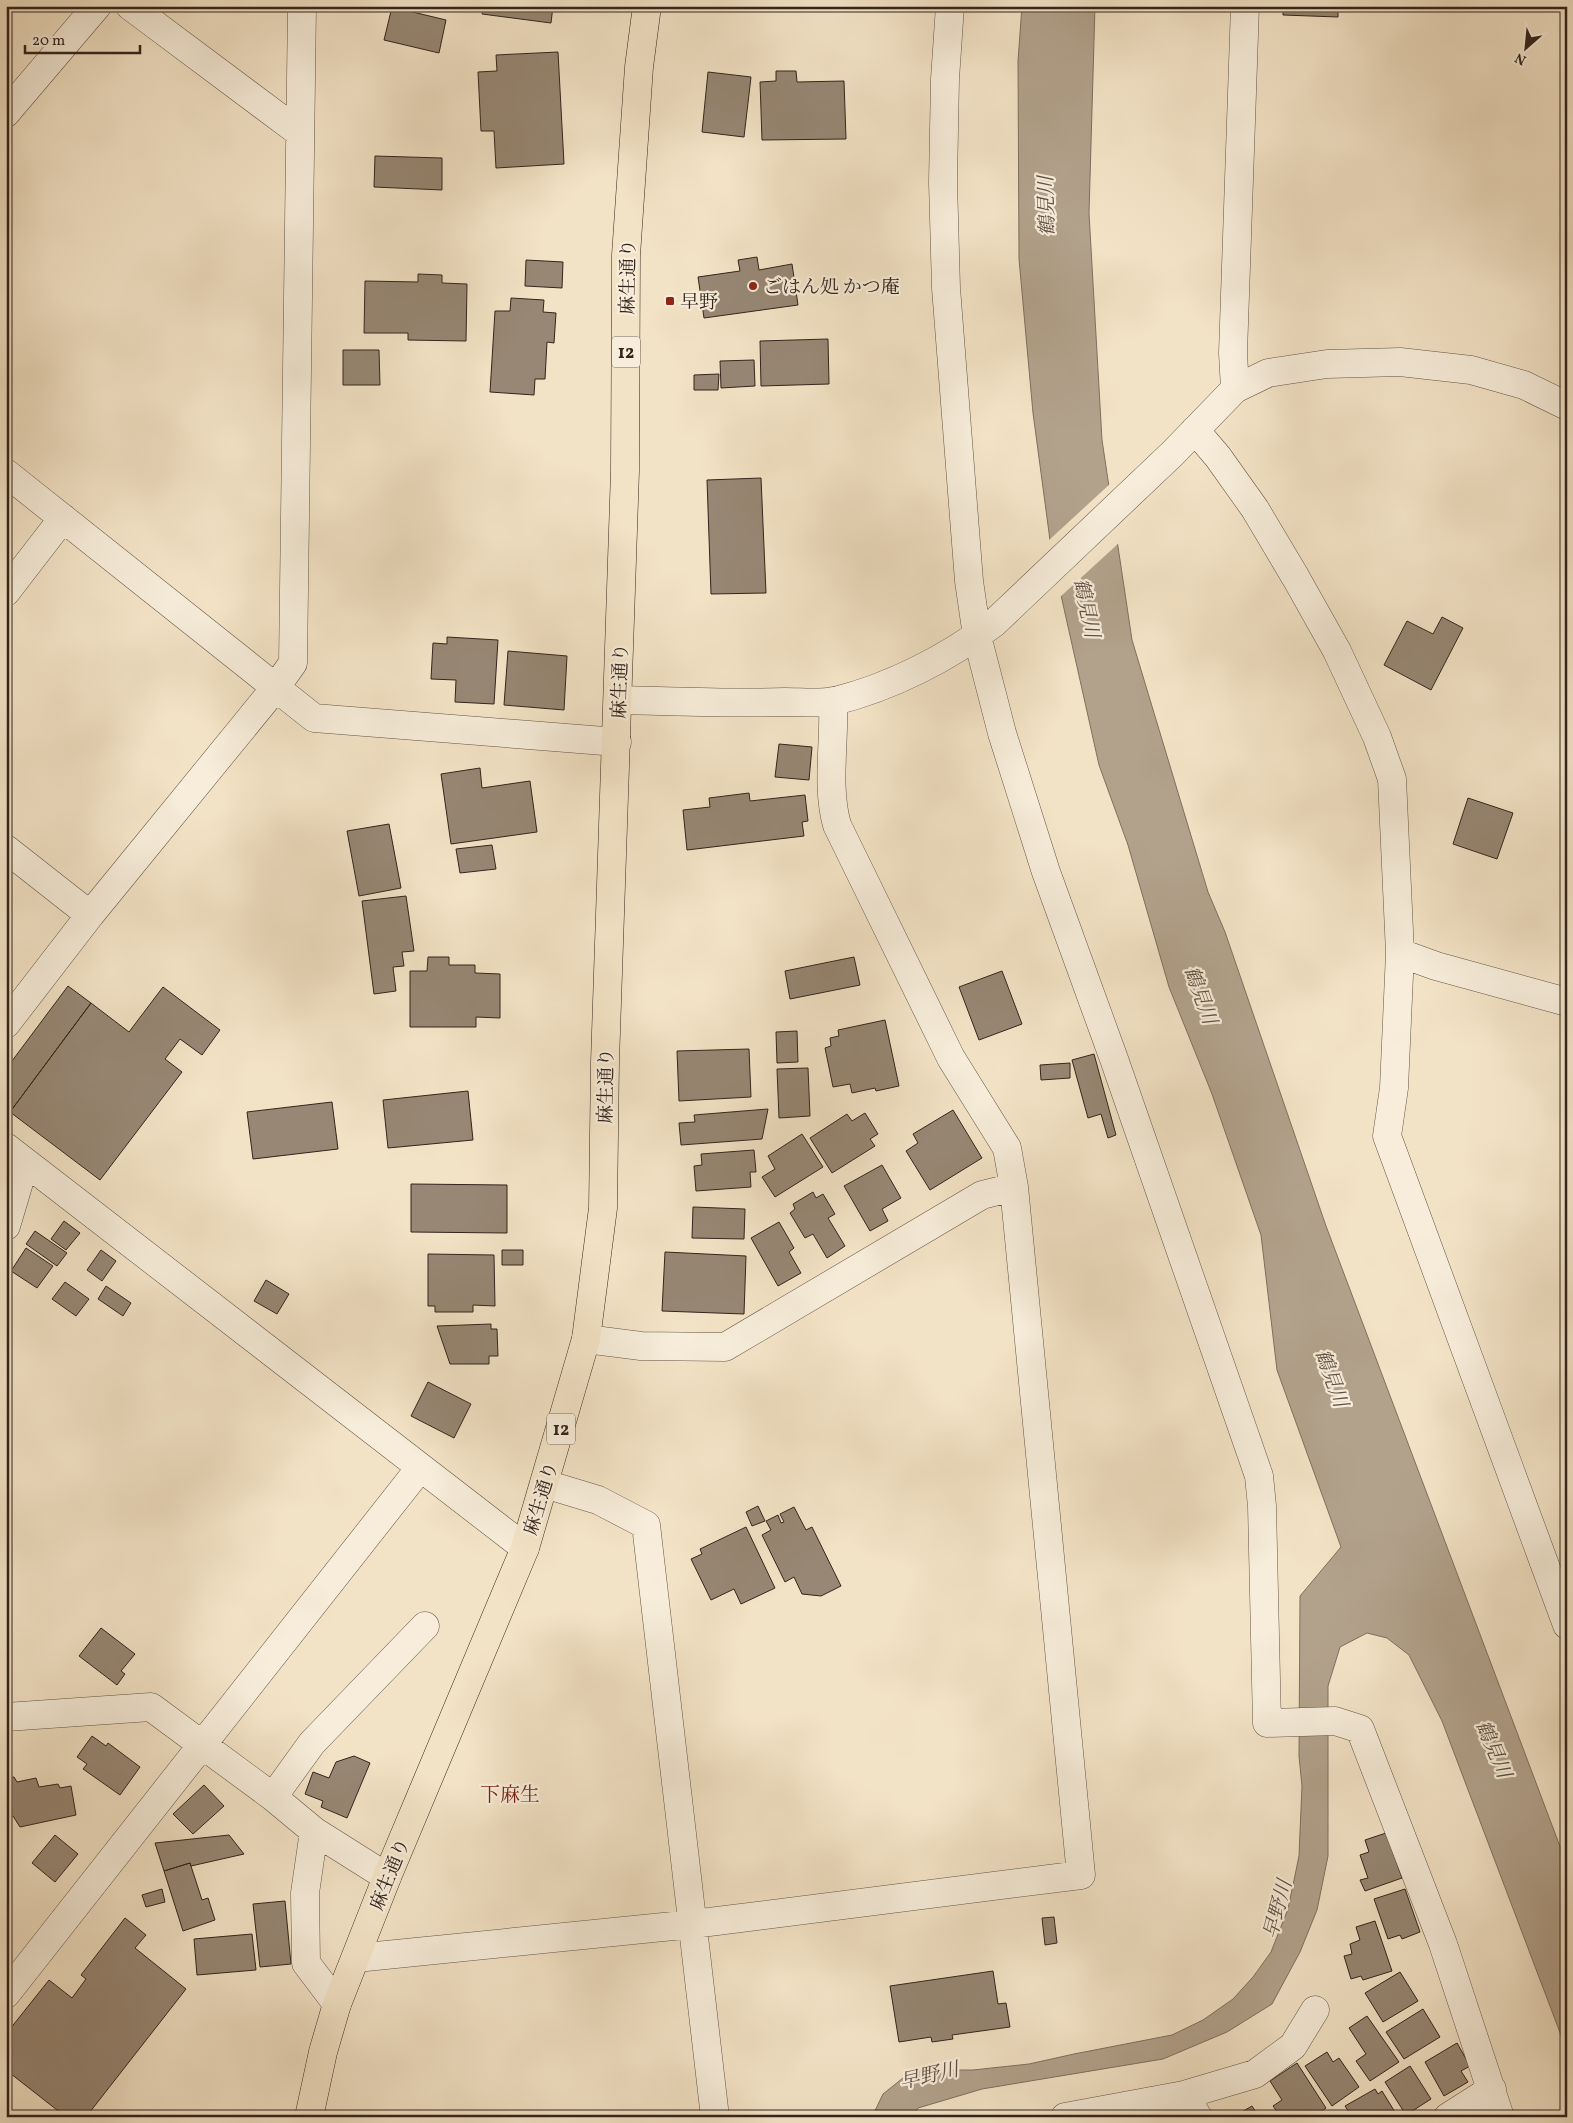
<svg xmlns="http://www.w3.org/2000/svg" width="1573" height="2123" viewBox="0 0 1573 2123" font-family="Vollkorn,'Noto Serif JP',serif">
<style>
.water{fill:#b2a28c;stroke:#7f705f}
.pier{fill:#f3e3c6}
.building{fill:#978774;stroke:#33241c}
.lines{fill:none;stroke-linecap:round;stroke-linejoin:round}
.minor-casing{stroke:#635446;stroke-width:29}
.major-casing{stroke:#33241c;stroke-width:29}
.minor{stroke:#f7edda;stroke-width:28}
.major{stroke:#f3e3c6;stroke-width:28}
.poi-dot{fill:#8f2418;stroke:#f7edda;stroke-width:2}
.labels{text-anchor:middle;stroke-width:4.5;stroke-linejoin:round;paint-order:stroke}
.shield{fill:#f7edda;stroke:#6e6055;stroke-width:1}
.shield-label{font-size:18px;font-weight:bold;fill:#33241c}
.street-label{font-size:19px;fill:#33241c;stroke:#f7edda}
.poi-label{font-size:19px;fill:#33241c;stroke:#f7edda;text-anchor:start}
.water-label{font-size:20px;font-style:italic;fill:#5f5043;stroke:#f7edda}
.neighbourhood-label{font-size:20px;fill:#7a1f14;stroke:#f7edda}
</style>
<rect width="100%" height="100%" fill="#f3e3c6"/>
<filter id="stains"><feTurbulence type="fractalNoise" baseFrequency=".004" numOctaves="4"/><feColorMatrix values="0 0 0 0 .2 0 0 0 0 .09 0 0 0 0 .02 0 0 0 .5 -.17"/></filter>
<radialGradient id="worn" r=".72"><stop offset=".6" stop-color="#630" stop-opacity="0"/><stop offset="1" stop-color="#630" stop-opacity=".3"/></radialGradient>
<path class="water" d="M1022 6H1095L1089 213 1102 440 1132 640 1208 892 1225 932 1326 1226 1567 1865V2051L1442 1721 1409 1655 1387 1638 1367 1633 1340 1647 1328 1686V1856L1317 1910 1300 1952 1272 2004 1227 2032 1163 2059 982 2089 918 2108 912 2117H872L883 2094 913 2070H973L1029 2064 1074 2054 1172 2035 1203 2020 1233 1999 1253 1977 1271 1952 1288 1909 1299 1856 1302 1786 1299 1756 1300 1596 1341 1547 1277 1370 1261 1235 1212 1094 1169 987 1128 845 1099 765 1052 555 1033 413 1019 259 1018 61Z"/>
<path class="pier" d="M1111 483 1120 542 1059 598 1048 541Z"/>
<path class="building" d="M483 6H553L551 23 482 14Z
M1283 6H1338V17L1283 15Z
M392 7 446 20 439 53 384 40Z
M558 52 564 164 496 168 494 131H481L478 72 497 71 496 55Z
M776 71H796L797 82 844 81 846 139 762 140 760 82 776 81Z
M708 72 751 77 744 137 702 132Z
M375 156 442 158V190L374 187Z
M757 257 759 270 792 264 798 305 704 318 698 277 740 271 738 260Z
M526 260 563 262 562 288 525 286Z
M418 274 442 275V283L467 284 466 341 408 340V333H364L365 281 418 282Z
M511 298 544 300 543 312 556 313 554 343 547 342 545 379H535L534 395 490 392 495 311H510Z
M828 339 829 384 761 386 760 341Z
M343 350H379L380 385H343Z
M754 360 755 386 721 388 720 361Z
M719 374 718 390H694V375Z
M761 478 766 593 711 594 707 480Z
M1442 617 1463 628 1431 690 1384 665 1407 621 1433 634Z
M447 637 498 640 494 704 455 702 456 680 431 679 433 643 447 644Z
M508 651 567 656 564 710 504 705Z
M779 744 812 747 809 780 775 777Z
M480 768 482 788 530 781 537 832 451 844 441 774Z
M749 793 750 801 805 795 808 821 802 822 804 836 687 850 683 810 710 807 709 798Z
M1468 798 1513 813 1497 859 1453 844Z
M389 824 401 888 359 896 347 831Z
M492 845 496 869 460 873 456 849Z
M406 896 414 951 402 952 404 966 393 967 396 991 374 994 362 901Z
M428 957H449V965H475V973L500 974V1018L476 1017V1027H410V971H427Z
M854 957 860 985 790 999 785 971Z
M1002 971 1022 1024 979 1040 959 987Z
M68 986 91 1003 10 1112 6 1110V1069Z
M163 987 220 1030 202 1055 180 1039 165 1059 182 1072 100 1180 10 1112 91 1003 129 1032Z
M885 1020 899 1086 876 1091 875 1088 852 1093 850 1084 833 1087 825 1048 831 1046 830 1038 839 1036 838 1030Z
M797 1031 798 1062 777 1063 776 1032Z
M749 1049 751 1097 679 1101 677 1051Z
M1094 1054 1116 1135 1108 1138 1101 1114 1088 1118 1072 1060Z
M1070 1063V1078L1041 1080 1040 1065Z
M808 1068 810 1116 779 1118 777 1069Z
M468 1091 473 1140 388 1148 383 1100Z
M332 1102 338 1149 253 1159 247 1112Z
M768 1109 762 1139 681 1145 679 1123 695 1122 694 1115Z
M953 1110 982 1158 930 1190 906 1151 918 1143 913 1134Z
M865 1113 878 1134 870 1139 875 1146 832 1173 810 1138 847 1114 852 1121Z
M802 1134 823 1167 775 1197 762 1177 775 1169 768 1156Z
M754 1150 756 1172H750L751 1187 696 1191 694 1166 702 1165 701 1154Z
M882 1165 901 1198 882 1209 888 1221 870 1231 844 1186Z
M411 1184 507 1185V1233L411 1232Z
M813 1192 816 1198 823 1194 835 1214 828 1218 845 1246 827 1258 813 1234 805 1238 790 1213 795 1209 793 1204Z
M693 1207 745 1209 744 1239 692 1238Z
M64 1221 80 1233 66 1250 51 1239Z
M779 1222 794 1248 789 1252 801 1273 778 1286 751 1238Z
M35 1231 67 1253 57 1266 26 1244Z
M26 1248 53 1266 37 1288 11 1271Z
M101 1250 116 1261 102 1281 87 1270Z
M502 1250H523V1265H502Z
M665 1252 746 1256 744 1314 662 1311Z
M428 1254 494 1255 495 1306 473 1305V1312H435V1306H428Z
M266 1280 289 1294 277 1314 254 1301Z
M65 1282 89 1299 76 1316 52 1299Z
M106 1286 131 1303 123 1316 98 1299Z
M491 1324V1329H497L498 1356H489V1364H450L437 1326Z
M428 1382 471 1404 454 1438 411 1416Z
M758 1506 765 1521 752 1526 746 1512Z
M794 1507 806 1530 812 1527 841 1586 821 1596 802 1594 794 1577 785 1582 762 1535 771 1530 766 1521 778 1515 781 1523 784 1522 780 1514Z
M746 1527 775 1588 741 1604 734 1589 711 1600 691 1559 702 1554 700 1549Z
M101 1628 135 1654 121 1671 125 1674 117 1685 79 1656Z
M92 1736 106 1746 108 1743 140 1767 120 1795 83 1769 87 1764 77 1757Z
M354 1756 370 1763 347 1818 321 1807 323 1801 305 1794 313 1772 329 1778 336 1762Z
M14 1777 17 1782 36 1778 39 1787 58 1784 60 1788 71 1786 76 1815 20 1827 13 1816 6 1817V1778Z
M204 1785 224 1806 193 1834 173 1814Z
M1386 1833 1402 1878 1365 1891 1360 1880 1368 1878 1360 1855 1369 1852 1365 1840Z
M55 1835 78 1854 55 1882 32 1863Z
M229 1835 244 1854 191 1866 190 1863 164 1871 155 1843Z
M190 1863 202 1900 208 1898 215 1920 183 1931 164 1871Z
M162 1889 165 1902 146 1907 142 1895Z
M1405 1889 1420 1932 1402 1939 1400 1935 1388 1939 1374 1899Z
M285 1901 291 1964 260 1967 253 1904Z
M1054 1917 1057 1943 1045 1945 1042 1918Z
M125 1918 146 1935 135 1948 186 1989 86 2117H66L6 2070V2034L49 1980 72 1998 86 1979 81 1975Z
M1375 1921 1392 1971 1363 1980 1361 1976 1351 1979 1344 1956 1352 1954 1350 1944 1360 1940 1356 1927Z
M252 1934 256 1970 197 1975 194 1939Z
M993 1971 998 2004 1006 2003 1010 2027 952 2035 953 2039 932 2042 931 2037 899 2042 890 1986Z
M1400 1972 1418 2001 1383 2022 1365 1993Z
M1423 2009 1440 2037 1404 2059 1386 2032Z
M1367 2016 1399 2062 1370 2081 1356 2061 1366 2054 1349 2028Z
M1457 2043 1470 2066 1461 2071 1468 2082 1444 2096 1425 2062Z
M1327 2052 1333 2062 1339 2058 1359 2087 1332 2106 1305 2066Z
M1297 2063 1326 2108 1313 2117H1281L1273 2106 1282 2100 1270 2081Z
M1410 2066 1431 2099 1406 2115 1385 2082Z
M1375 2089 1378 2094 1382 2091 1398 2117H1352L1345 2106Z
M1252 2106 1259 2117H1233Z"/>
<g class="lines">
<g class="minor-casing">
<path id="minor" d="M130 6 300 133
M950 6 945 79 943 182 946 288 969 581 977 636 1002 733 1046 872 1114 1059 1259 1476 1262 1506 1267 1723 1335 1721 1360 1729 1443 1944 1500 2117
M6 113 97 6
M1235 389 1233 353 1245 6
M1195 430 1218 457 1255 509 1296 578 1337 651 1377 737 1392 779 1400 953 1394 1088 1387 1136 1567 1625
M6 473 314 718 617 742
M6 592 63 518
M618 700C674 701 730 704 785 702 801 702 820 704 835 701 891 687 948 658 994 623L1173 453 1235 389 1268 373 1327 364 1400 362 1471 370 1524 385 1567 406
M6 849 90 915
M1400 953 1436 966 1567 1002
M6 1024 90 915 276 687 293 663 302 6
M6 1147 525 1548
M6 1226 25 1162
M586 1339 641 1346 725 1347 982 1195 1014 1187
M545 1484 598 1500 646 1525 715 2117
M6 1717 151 1707 273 1797 314 1831 387 1877
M273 1797 312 1743 425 1626
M314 1831 305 1893 306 1963 337 2004
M356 1958 693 1924 1081 1875 1014 1187 1007 1148 951 1058 837 825C826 786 835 742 833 701
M6 1994 420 1468
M1184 2095 1198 2117
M1065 2117 1184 2095 1255 2074 1293 2046 1315 2010
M1448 2117 1492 2089"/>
</g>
<g class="major-casing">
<path id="major" d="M309 2117 323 2052 337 2004 387 1877 525 1548 586 1339 603 1208 605 1062 625 471 626 255 639 67 647 6"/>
</g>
<use href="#minor" class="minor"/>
<use href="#major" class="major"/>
</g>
<g class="poi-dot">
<circle cx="753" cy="286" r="5"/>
<rect x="665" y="296" width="10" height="10" rx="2.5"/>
</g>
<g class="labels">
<g class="shield">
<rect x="612" y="336.5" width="28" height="31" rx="4"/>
<rect x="547" y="1413.5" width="28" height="31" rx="4"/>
</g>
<g class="shield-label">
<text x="626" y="358">12</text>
<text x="561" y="1435">12</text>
</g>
<g class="street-label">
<text transform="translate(627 277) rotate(-89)" y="7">麻生通り</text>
<text transform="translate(619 681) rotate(-88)" y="7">麻生通り</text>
<text transform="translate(605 1086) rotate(-89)" y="7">麻生通り</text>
<text transform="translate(540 1498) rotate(-73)" y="7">麻生通り</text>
<text transform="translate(389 1874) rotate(-68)" y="7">麻生通り</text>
</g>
<g class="poi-label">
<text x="763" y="293">ごはん処 かつ庵</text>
<text x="680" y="308">早野</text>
</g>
<g class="water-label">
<text transform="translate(1046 206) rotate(-92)" y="7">鶴見川</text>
<text transform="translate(1087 608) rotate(78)" y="7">鶴見川</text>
<text transform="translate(1201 995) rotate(70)" y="7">鶴見川</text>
<text transform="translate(1332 1378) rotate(70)" y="7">鶴見川</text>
<text transform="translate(1494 1749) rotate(67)" y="7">鶴見川</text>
<text transform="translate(1277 1909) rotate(-75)" y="7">早野川</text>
<text transform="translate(929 2075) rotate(-13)" y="7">早野川</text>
</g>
<g class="neighbourhood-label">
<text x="510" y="1801">下麻生</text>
</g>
</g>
<rect width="1573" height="2123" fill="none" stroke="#f3e3c6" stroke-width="25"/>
<rect x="8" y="8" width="1558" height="2108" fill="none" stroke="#33241c" stroke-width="2.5"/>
<rect x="12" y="12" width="1548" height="2098" fill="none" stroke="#33241c"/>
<g transform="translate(1526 48) rotate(207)" stroke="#f7edda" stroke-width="4" paint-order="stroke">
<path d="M0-4L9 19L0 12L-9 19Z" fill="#33241c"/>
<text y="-8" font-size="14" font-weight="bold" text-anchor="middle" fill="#33241c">N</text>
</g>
<path d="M25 45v8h115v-8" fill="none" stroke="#33241c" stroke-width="2.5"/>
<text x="32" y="45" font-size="15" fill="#33241c" stroke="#f7edda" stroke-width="4" paint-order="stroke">20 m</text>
<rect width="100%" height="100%" filter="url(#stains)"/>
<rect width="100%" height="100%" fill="url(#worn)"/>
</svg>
